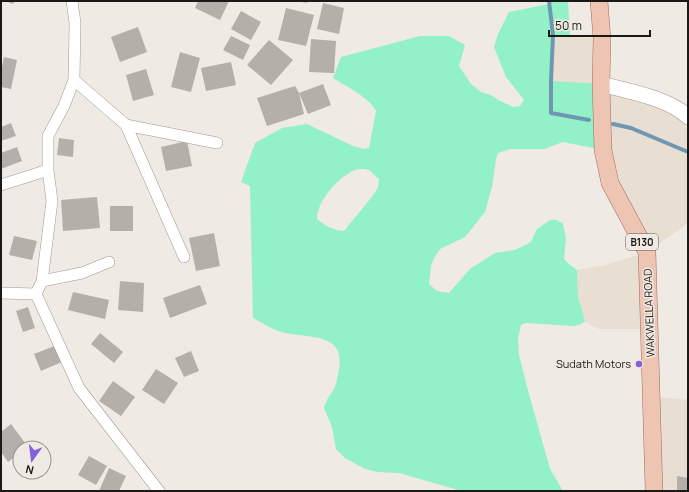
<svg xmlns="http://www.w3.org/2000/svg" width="689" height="492" viewBox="0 0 689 492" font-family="Manrope,sans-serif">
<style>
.built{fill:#e8ded1}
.green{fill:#93f1c8;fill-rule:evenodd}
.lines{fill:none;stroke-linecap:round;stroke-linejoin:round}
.stream{stroke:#6e97b4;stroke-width:4}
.building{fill:#b4afa9}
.street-casing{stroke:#9e9993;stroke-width:12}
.secondary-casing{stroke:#9e9993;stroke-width:16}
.primary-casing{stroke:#9d6e5b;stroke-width:18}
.street{stroke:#fff;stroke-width:11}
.secondary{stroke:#fff;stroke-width:15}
.primary{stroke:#eec4b3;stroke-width:17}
.poi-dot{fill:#8660da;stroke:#efeae3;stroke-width:1.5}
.labels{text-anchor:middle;stroke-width:3;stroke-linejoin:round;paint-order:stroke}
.shield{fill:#efeae3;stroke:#5b5854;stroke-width:1}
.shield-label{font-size:10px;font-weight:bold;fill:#1b1917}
.street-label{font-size:11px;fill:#1b1917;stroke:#efeae3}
.poi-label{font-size:11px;fill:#1b1917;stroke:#efeae3;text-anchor:end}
</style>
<rect width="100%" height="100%" fill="#efeae3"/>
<path class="built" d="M553 35 602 39 601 84 688 117V223L647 252 650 329H599L585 322 578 296 577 270 606 265 647 252 603 150 551 81Z
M652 396 688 400V491H654Z"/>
<path class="green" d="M549 1H568L570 35H553L551 81 601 84 603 150 563 142 544 149H510L498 153 496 159 492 187 485 212 465 237 440 249 434 258 431 266 429 284 437 291 449 293 470 269 495 253 515 250 531 242 537 229 550 220H557L563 224 566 239 564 259 570 265 577 270 578 296 585 322 579 325 573 326 526 323 521 325 518 338 519 355 529 394 550 469 563 491H462L399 473 378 472 365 469 345 458 336 449 332 427 324 408C326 400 330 395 334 389 336 385 337 379 338 374 349 329 306 340 278 331 270 328 261 322 253 318L250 186 241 182 255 143 282 128 307 124 353 146 364 149 369 148 376 111C370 98 346 86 333 78L341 57 420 36H449L465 45 459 66 471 84 481 92 493 96 498 100 513 107 520 106 524 100 506 77 494 47 498 34 509 12 549 4ZM364 169 369 170 379 179 378 187 375 193 344 231C332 230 327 227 317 219 317 201 338 177 355 170 358 169 361 169 364 169Z"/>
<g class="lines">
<path class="stream" d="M549 1 553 35 551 81V113L589 120
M613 124 631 128 688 152"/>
</g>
<path class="building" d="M5 1H15L13 4Z
M198 1H229L220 20 195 8Z
M296 1H307V3Z
M323 3 344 8 339 34 317 29Z
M286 8 314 15 306 46 278 40Z
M241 11 261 22 251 40 231 29Z
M138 27 147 52 120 62 111 37Z
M231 36 250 45 243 60 223 50Z
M311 39 336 41 334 73 309 72Z
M269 40 293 60 271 85 247 65Z
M180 52 200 58 191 92 171 87Z
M4 57 17 60 11 89 1 87V72Z
M231 62 236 85 206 91 201 68Z
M146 69 154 95 133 101 126 75Z
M323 84 331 105 308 114 299 93Z
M295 86 299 93 304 114 267 126 257 98Z
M11 123 16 136 1 141V127Z
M59 138 74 140 73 157 57 155Z
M187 141 192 166 166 171 161 147Z
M17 147 22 161 1 169V153Z
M97 197 100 228 63 231 61 200Z
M110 206H133V231H110Z
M214 233 220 266 196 271 189 238Z
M14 236 37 241 32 260 9 255Z
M120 281 144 283 143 312 118 310Z
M200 285 207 304 170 318 163 298Z
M73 292 109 300 105 319 68 310Z
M28 307 35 328 23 332 16 311Z
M100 333 123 352 114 363 91 344Z
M57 345 64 361 41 371 34 354Z
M191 351 199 371 184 377 175 358Z
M156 369 178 383 164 404 142 390Z
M113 381 135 397 121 416 99 401Z
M11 424 28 447 20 448V453L8 462 1 452V432Z
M89 456 107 466 96 485 78 475Z
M109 468 126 476 119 491H99Z
M677 476 688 478V491H677Z"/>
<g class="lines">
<g class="street-casing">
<path id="street" d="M72 1 75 23 74 80 64 106 48 136V170L52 201 42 281 36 294 79 388 159 491
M74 80 126 125 184 257
M126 125 217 143
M1 185 48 170
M42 281 82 273 109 262
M1 293 36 294"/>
</g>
<g class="secondary-casing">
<path id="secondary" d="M601 84C627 91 669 98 688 117"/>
</g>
<g class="primary-casing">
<path id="primary" d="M599 1 602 39 601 84 603 150 610 183 647 252 654 491"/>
</g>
<use href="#street" class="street"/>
<use href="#secondary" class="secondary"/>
<use href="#primary" class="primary"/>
</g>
<circle class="poi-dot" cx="639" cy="364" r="4"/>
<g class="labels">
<rect class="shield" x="626" y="234" width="32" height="16" rx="3"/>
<g class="shield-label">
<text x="642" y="246">B130</text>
</g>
<g class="street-label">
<text transform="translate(649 313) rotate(-92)" y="4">WAKWELLA ROAD</text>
</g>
<g class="poi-label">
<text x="631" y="368">Sudath Motors</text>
</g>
</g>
<rect width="689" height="492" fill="none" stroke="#1b1917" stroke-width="4"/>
<g transform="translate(32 460) rotate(194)"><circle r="19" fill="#efeae3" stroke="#9a9691"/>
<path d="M0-3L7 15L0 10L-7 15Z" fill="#8660da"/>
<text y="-6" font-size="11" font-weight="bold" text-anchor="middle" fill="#1b1917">N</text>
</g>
<path d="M549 30v6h101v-6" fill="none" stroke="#1b1917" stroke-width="2"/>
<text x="555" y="30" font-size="12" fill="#1b1917" stroke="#efeae3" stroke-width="3" paint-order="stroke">50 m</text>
</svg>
